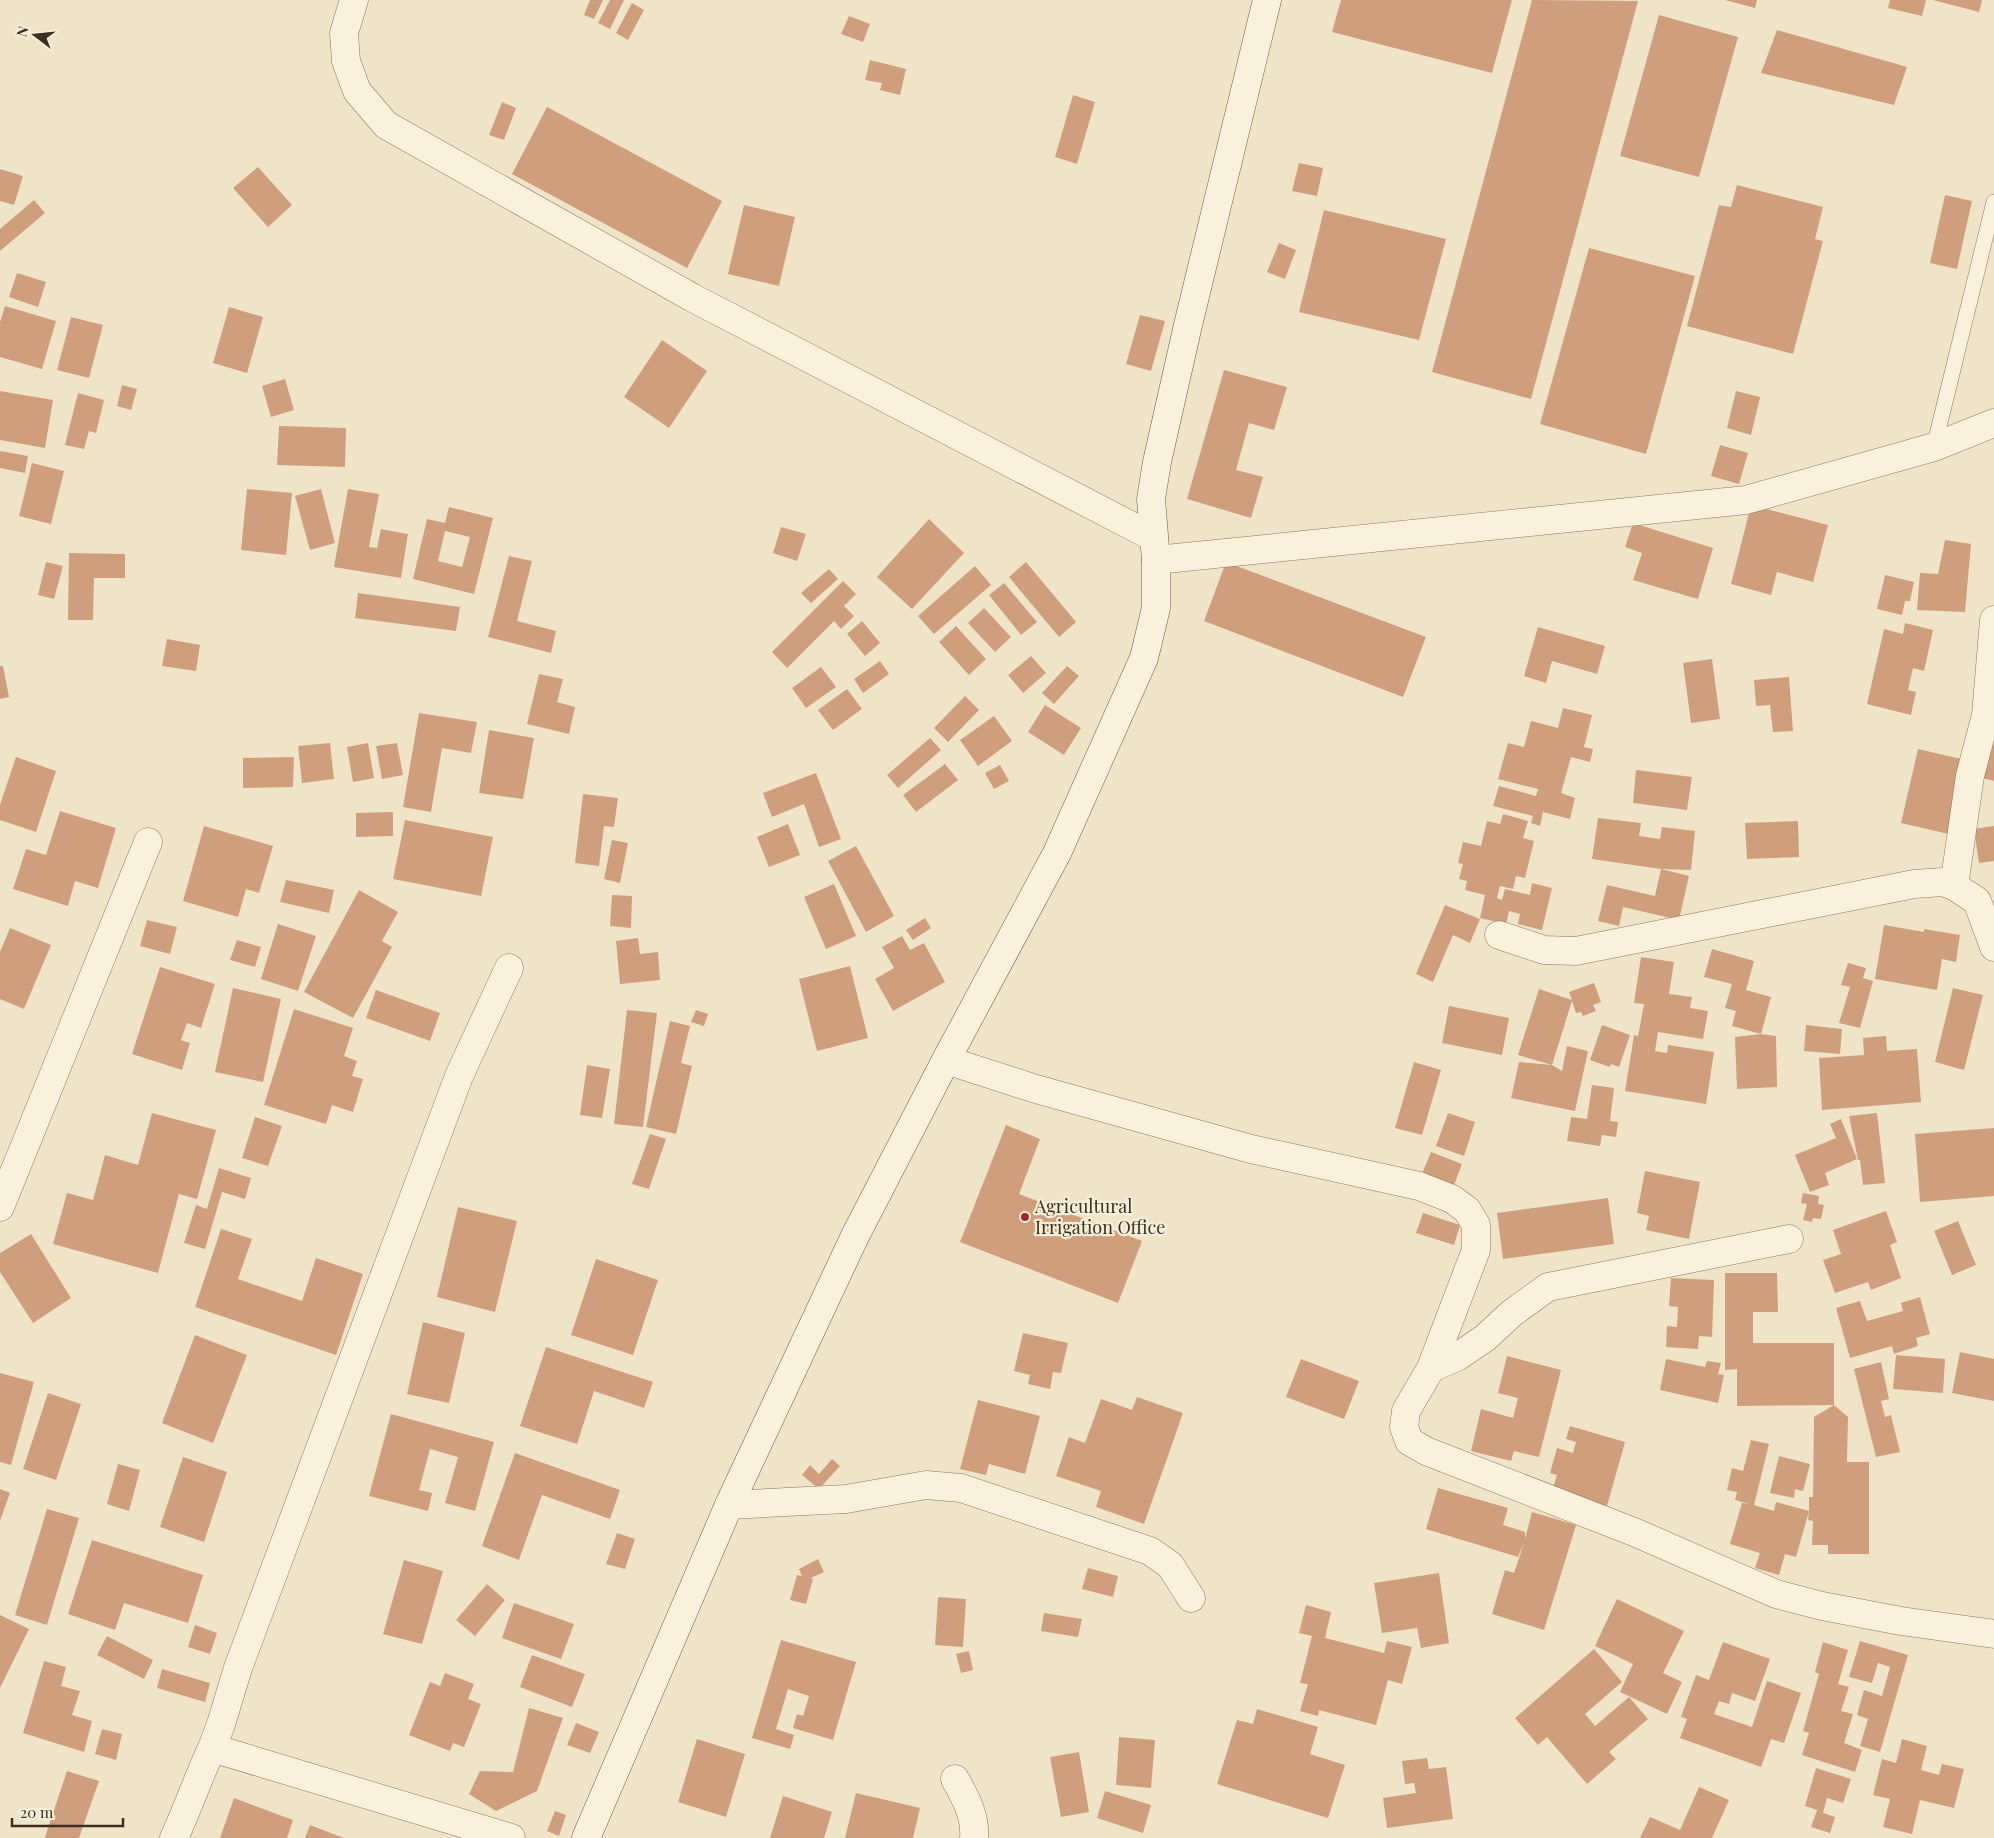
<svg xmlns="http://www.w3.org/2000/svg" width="1994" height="1838" viewBox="0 0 1994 1838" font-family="'Playfair Display',serif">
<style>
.building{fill:#cf9f7d;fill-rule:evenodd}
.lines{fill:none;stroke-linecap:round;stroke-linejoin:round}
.lane-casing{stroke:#8d765c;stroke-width:16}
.street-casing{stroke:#8d765c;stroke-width:29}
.secondary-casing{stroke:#6f573f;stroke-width:29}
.lane{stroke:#faf1dc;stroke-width:15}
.street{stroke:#faf1dc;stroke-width:28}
.secondary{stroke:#faf1dc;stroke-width:28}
.poi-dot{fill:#9e2a2b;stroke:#f7eed8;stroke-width:2}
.labels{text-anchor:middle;stroke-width:4.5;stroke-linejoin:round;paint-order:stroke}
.poi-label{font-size:18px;fill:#3d2e20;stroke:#f7eed8;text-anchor:start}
</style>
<rect width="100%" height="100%" fill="#f0e4c8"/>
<path class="building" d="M590 0H603L594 19 584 15Z
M610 0H624L610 29 598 23Z
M1341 0H1512L1492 73 1332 32Z
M1532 0 1638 1 1531 399 1432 372Z
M1725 0H1757L1755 8Z
M1890 0H1926L1922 16 1888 8Z
M1933 0H1982L1979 12Z
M632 3 644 10 628 40 616 33Z
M1659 15 1738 37 1699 177 1620 156Z
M849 16 870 24 863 42 841 34Z
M1777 30 1907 67 1894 105 1761 73Z
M870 60 906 69 900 95 880 90 882 83 865 80Z
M1073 95 1095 102 1077 164 1055 157Z
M502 102 516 108 504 140 489 135Z
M547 107 722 201 687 268 512 174Z
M1299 163 1323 168 1317 196 1292 191Z
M258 167 292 205 268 227 233 188Z
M0 169 23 176 14 205 0 201Z
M1737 185 1823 207 1815 239 1823 241 1793 354 1687 326 1719 205 1731 207Z
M1945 195 1972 201 1957 269 1930 263Z
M34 200 45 213 0 251V229Z
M744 205 795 217 779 286 728 274Z
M1324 210 1446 239 1419 340 1299 312Z
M1279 243 1296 250 1285 279 1267 272Z
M1589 248 1695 276 1646 454 1540 424Z
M17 273 46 282 38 307 9 297Z
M5 306 56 321 42 369 0 357V322Z
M229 307 263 317 247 373 213 363Z
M1140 315 1165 321 1151 371 1126 364Z
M71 317 103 325 89 378 57 370Z
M662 340 707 371 669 428 624 397Z
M1224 370 1287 387 1274 430 1249 423 1236 470 1263 477 1251 518 1187 499Z
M285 379 294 410 271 417 262 386Z
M122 385 137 389 131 410 117 406Z
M0 391 53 400 45 448 0 440Z
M1736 391 1760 397 1751 435 1727 428Z
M78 393 104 400 96 433 89 431 84 449 65 445Z
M279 426 346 428 345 467 277 465Z
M1720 445 1748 453 1739 484 1711 476Z
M0 451 28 456 25 473 0 468Z
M32 463 64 471 51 524 19 516Z
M247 489 292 493 286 555 241 550Z
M321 489 335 543 310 550 295 496Z
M348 489 379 494 369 547 377 548 381 529 408 534 401 578 334 567Z
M1751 505 1828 525 1813 582 1777 572 1771 595 1731 584Z
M449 507 493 518 474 594 413 579 427 519 445 523ZM445 531 470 537 462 567 438 561Z
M929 519 964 553 912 609 877 577Z
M1633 523 1713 548 1698 599 1633 580 1642 553 1625 547Z
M781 527 806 534 797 561 773 553Z
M1945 540 1971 544 1965 612 1917 610 1920 573 1938 574Z
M69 553 125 554V578H94L93 620H68Z
M509 556 532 561 517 621 556 631 551 653 488 637Z
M46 562 63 566 54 599 38 595Z
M1026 562 1076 622 1059 637 1009 577Z
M1226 562 1426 637 1403 697 1204 621Z
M975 566 991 585 934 634 918 616Z
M829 569 838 579 811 603 801 593Z
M1885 575 1914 582 1910 601H1905L1902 615 1877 609Z
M843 581 856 594 844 606 854 616 841 629 834 621 787 668 772 652Z
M1004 583 1037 622 1021 635 989 595Z
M358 593 460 607 456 631 355 618Z
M984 608 1011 637 995 652 968 623Z
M862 621 880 643 865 656 847 634Z
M1905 623 1933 630 1924 671 1913 668 1908 690 1916 692 1911 715 1867 704 1884 629 1903 634Z
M956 626 986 659 969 675 939 642Z
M1538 627 1605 646 1597 674 1552 661 1546 683 1524 676Z
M167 639 200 645 196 671 162 666Z
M1031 656 1046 673 1023 693 1008 675Z
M1712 659 1720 719 1691 723 1683 663Z
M880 661 889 674 863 693 854 679Z
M0 666H3L9 697 0 699Z
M1067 666 1079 676 1054 704 1042 693Z
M821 667 836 687 806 708 792 688Z
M539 674 563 679 557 702 575 707 569 734 527 724Z
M1789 677 1793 731 1773 732 1770 705 1756 706 1754 680Z
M847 689 862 709 833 730 818 710Z
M965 696 979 710 948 742 934 728Z
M1045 705 1081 728 1064 755 1028 732Z
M1563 708 1592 715 1584 747 1593 749 1590 762 1571 757 1561 793 1575 798 1570 819 1543 812 1540 826 1531 823 1533 816 1493 806 1499 786 1536 796 1538 789 1498 779 1508 743 1524 747 1531 721 1558 728Z
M419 713 477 722 471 753 442 748 431 812 403 807Z
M994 716 1012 741 978 766 960 740Z
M489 730 534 738 523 799 479 793Z
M930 738 941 750 898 788 887 775Z
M1983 740 1994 742V781L1974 776Z
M330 743 334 779 302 783 298 746Z
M368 743 374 778 353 782 347 747Z
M397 743 403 775 382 779 376 746Z
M1918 749 1970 761 1953 835 1901 823Z
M16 757 56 771 36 832 0 820V805Z
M294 757 293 787 243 788V758Z
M945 764 958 780 916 812 903 795Z
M1000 765 1009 781 994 789 985 773Z
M1636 770 1692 777 1687 810 1633 803Z
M816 773 841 839 819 847 804 804 772 817 763 793Z
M583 794 618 798 614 827 604 826 599 866 575 863Z
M60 811 116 828 98 888 75 881 68 906 13 889 26 849 46 855Z
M393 812V836L356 837V813Z
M1503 814 1528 821 1523 838 1534 841 1525 878 1516 876 1513 889 1500 886 1497 898 1502 900 1505 889 1530 895 1532 883 1552 888 1542 930 1518 924 1520 914 1509 911 1506 924 1480 918 1485 895 1465 890 1467 881 1459 879 1463 864 1458 863 1463 842 1481 846 1487 821 1500 824Z
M1598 818 1641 823 1639 836 1660 839 1662 827 1695 831 1691 870 1661 869 1689 876 1679 920 1623 907 1619 926 1598 921 1607 885 1655 896 1661 869 1592 859Z
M405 820 493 837 481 896 393 879Z
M1798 821 1799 857 1747 859 1745 823Z
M788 824 800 855 769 867 757 837Z
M204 826 273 846 259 893 246 889 238 917 183 901Z
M1994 826V861L1979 863 1974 829Z
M612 840 628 843 620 883 604 879Z
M856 846 894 916 866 932 828 861Z
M286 880 334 890 329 913 280 902Z
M834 884 856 936 826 949 804 897Z
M359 890 398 912 382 941 392 947 353 1018 304 992Z
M612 895 632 896 631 928 610 926Z
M1445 905 1480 919 1470 943 1453 935 1433 982 1416 974Z
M925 918 931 928 913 940 906 930Z
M147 920 177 927 170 954 140 946Z
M278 924 316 936 298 991 261 979Z
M1884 925 1924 932V929L1960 935 1956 962 1942 959 1937 990 1875 979Z
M10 928 51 945 24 1009 0 999V952Z
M902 936 910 950 924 943 945 982 893 1011 875 979 894 968 882 947Z
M638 938 640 954 658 952 660 980 620 984 616 941Z
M237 940 261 947 255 967 230 960Z
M1712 949 1754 961 1746 990 1771 997 1761 1034 1776 1036 1777 1087 1737 1089 1735 1037 1761 1034 1732 1026 1736 1011 1725 1008 1732 984 1704 977Z
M1641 957 1674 962 1669 994 1692 997 1690 1008 1708 1011 1703 1039 1658 1032 1655 1051 1667 1053 1668 1045 1714 1052 1706 1104 1625 1091 1634 1035 1638 1036 1644 1004 1634 1003Z
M1848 963 1866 968 1863 978 1873 981 1860 1028 1839 1023 1850 987 1841 985Z
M850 966 868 1038 817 1051 799 979Z
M160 967 215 984 201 1028 187 1023 181 1040 190 1043 182 1070 132 1054Z
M1594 983 1601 1002 1593 1005 1596 1011 1583 1016 1581 1012 1576 1013 1572 1001 1552 1065 1518 1055 1539 989 1572 1000 1569 992Z
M233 988 281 999 263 1082 215 1072Z
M1953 988 1983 995 1964 1070 1935 1062Z
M376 990 440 1013 430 1041 366 1018Z
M1449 1006 1509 1018 1502 1055 1442 1043Z
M294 1009 353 1028 344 1056 357 1061 352 1076 363 1079 353 1112 332 1105 326 1124 264 1105Z
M627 1010 657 1013 643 1127 614 1124Z
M696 1010 708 1014 704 1026 691 1022Z
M670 1021 690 1026 681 1063 692 1066 676 1134 646 1127Z
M1602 1025 1630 1035 1619 1067 1611 1064 1610 1067 1590 1060Z
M1806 1025 1842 1029 1840 1054 1804 1051Z
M1886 1036 1887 1051 1917 1049 1921 1102 1822 1110 1819 1058 1864 1055 1863 1038Z
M1567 1046 1588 1051 1575 1111 1511 1098 1519 1062 1552 1065 1562 1071Z
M1414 1062 1441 1070 1422 1135 1395 1128Z
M587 1065 610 1069 602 1118 580 1115Z
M1592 1085 1614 1088 1610 1121 1618 1122 1616 1137 1602 1135 1600 1146 1567 1141 1571 1117 1587 1119Z
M152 1113 216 1130 197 1199 179 1194 158 1273 53 1244 67 1193 93 1200 105 1155 138 1165Z
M1448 1113 1475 1122 1464 1156 1436 1146Z
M1877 1113 1885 1183 1863 1185 1860 1160H1858L1849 1116Z
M255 1117 282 1126 268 1166 242 1158Z
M1841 1119 1857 1159 1825 1173 1829 1185 1810 1192 1795 1155 1836 1138 1830 1124Z
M1006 1125 1040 1139 1019 1194 1142 1241 1118 1303 960 1242Z
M1994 1128V1196L1920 1202 1915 1134Z
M650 1134 666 1139 649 1189 632 1184Z
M1431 1152 1462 1164 1453 1188 1421 1176Z
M219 1168 251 1178 245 1199 222 1192 205 1249 184 1243 196 1205 207 1209Z
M1645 1171 1700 1182 1689 1239 1646 1230 1649 1216 1637 1213Z
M1803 1193 1819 1196 1818 1204 1824 1205 1821 1219 1813 1218 1812 1222 1803 1220 1807 1204 1801 1203Z
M1608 1198 1614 1244 1503 1259 1497 1213Z
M458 1207 517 1221 495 1312 437 1297Z
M1886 1211 1897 1242 1890 1245 1901 1278 1871 1290 1868 1282 1835 1293 1823 1260 1841 1254 1833 1230Z
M1423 1213 1460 1225 1454 1245 1416 1233Z
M1958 1221 1976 1265 1952 1275 1934 1231Z
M221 1229 252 1239 238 1279 302 1301 316 1258 363 1274 336 1355 195 1307Z
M31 1234 71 1298 33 1323 0 1272V1253Z
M596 1259 658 1280 633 1355 571 1335Z
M1725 1273H1777L1778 1312H1753V1343H1834V1405L1737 1406V1369L1725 1370Z
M1671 1278 1714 1280 1712 1337 1699 1336 1698 1349 1666 1347 1667 1326 1677 1327 1678 1307 1669 1306Z
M1920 1297 1930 1334 1916 1338 1918 1346 1894 1354 1892 1346 1850 1358 1836 1308 1860 1301 1867 1321 1903 1311 1901 1303Z
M423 1322 465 1333 449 1403 407 1394Z
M1023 1333 1068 1343 1061 1373 1053 1372 1050 1389 1028 1384 1030 1375 1014 1371Z
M195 1335 247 1355 213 1443 162 1423Z
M546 1347 653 1382 644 1408 594 1391 577 1444 520 1426Z
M1960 1352 1994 1359V1401L1952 1393Z
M1896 1355 1945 1359 1943 1393 1893 1389Z
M1507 1356 1561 1370 1539 1457 1514 1451 1511 1461 1471 1451 1481 1409 1513 1418 1518 1398 1498 1393Z
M1301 1359 1359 1381 1344 1419 1286 1397Z
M1666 1359 1705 1367 1707 1361 1721 1363 1718 1374 1724 1375 1718 1403 1660 1390Z
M1881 1362 1889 1399 1881 1401 1885 1417 1891 1415 1900 1452 1876 1457 1854 1369Z
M0 1373 34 1382 11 1465 0 1462Z
M48 1393 81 1404 56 1480 23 1469Z
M1137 1397 1183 1413 1144 1524 1096 1507 1101 1491 1056 1476 1069 1437 1085 1443 1101 1399 1132 1410Z
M978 1400 1040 1416 1025 1474 989 1464 986 1475 960 1469Z
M1834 1405 1848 1417 1847 1462H1869V1554H1828V1545H1812L1813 1521 1808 1520 1809 1511 1796 1557 1785 1554 1779 1575 1755 1568 1760 1553 1730 1544 1742 1503 1749 1504 1735 1500 1737 1492 1727 1490 1732 1468 1743 1471 1751 1440 1769 1444 1754 1505 1774 1511 1776 1502 1809 1511V1497H1813L1814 1417Z
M391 1414 494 1442 475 1511 445 1503 458 1457 430 1449 419 1490 432 1493 428 1511 369 1496Z
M1570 1426 1625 1442 1607 1506 1552 1491 1557 1475 1550 1473 1557 1448 1573 1453 1576 1442 1566 1439Z
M515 1453 620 1490 610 1519 542 1495 519 1560 482 1546Z
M1779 1456 1810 1464 1803 1491 1795 1489 1794 1498 1770 1493Z
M183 1457 227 1472 204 1542 160 1527Z
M832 1459 840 1466 819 1489 802 1475 810 1465 819 1474Z
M118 1464 140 1470 129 1511 107 1504Z
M1438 1488 1508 1508 1503 1525 1525 1532V1539L1532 1512 1576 1525 1544 1630 1492 1614 1505 1570 1514 1573 1524 1543 1518 1557 1426 1529Z
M0 1489 10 1493 0 1521Z
M47 1509 79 1518 47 1625 15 1615Z
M617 1533 635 1539 625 1569 606 1564Z
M92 1540 203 1575 188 1623 124 1603 115 1630 68 1614Z
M818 1559 824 1572 811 1578 813 1579 806 1604 790 1600 797 1575 802 1576 799 1569Z
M404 1560 443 1571 422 1644 383 1634Z
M1088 1568 1118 1576 1113 1597 1082 1589Z
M1439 1573 1449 1643 1421 1648 1417 1628 1382 1633 1374 1583Z
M487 1584 505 1600 475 1636 456 1620Z
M938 1597 966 1599 963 1647 935 1645Z
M1617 1599 1684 1631 1663 1673 1682 1682 1667 1714 1620 1692 1633 1664 1595 1646Z
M514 1603 574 1624 561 1659 502 1638Z
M1306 1605 1331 1612 1325 1638 1384 1653 1387 1641 1412 1647 1402 1684 1388 1680 1376 1725 1319 1710 1318 1716 1300 1711 1308 1684 1300 1683 1312 1636 1299 1633Z
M1044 1613 1082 1619 1078 1637 1041 1631Z
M0 1615 29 1629 0 1688Z
M195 1625 217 1633 210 1654 188 1647Z
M107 1636 153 1660 144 1679 97 1655Z
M781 1640 856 1662 833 1740 793 1728 797 1714 803 1716 809 1696 788 1689 776 1729 794 1735 790 1749 752 1738Z
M1860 1641 1908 1655 1880 1752 1860 1746 1868 1719 1857 1715 1864 1690 1882 1696 1890 1667 1878 1663 1872 1683 1849 1677Z
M1723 1642 1770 1659 1755 1701 1732 1693 1729 1704 1719 1701 1714 1714 1752 1727 1767 1681 1801 1693 1784 1743 1771 1739 1761 1767 1680 1738 1687 1719 1681 1717 1696 1675 1709 1680Z
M1823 1642 1848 1650 1838 1684 1849 1687 1841 1711 1853 1714 1844 1743 1862 1750 1855 1772 1802 1755 1809 1733 1803 1731 1819 1674 1815 1672Z
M1594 1649 1622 1682 1585 1714 1595 1726 1629 1697 1648 1719 1609 1752 1616 1759 1587 1784 1547 1737 1538 1745 1515 1718Z
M969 1651 973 1670 961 1673 956 1654Z
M532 1655 585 1674 572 1707 520 1687Z
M44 1661 66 1667 61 1686 80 1691 72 1715 92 1721 84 1752 23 1733Z
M162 1669 210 1683 205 1702 157 1688Z
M445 1673 474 1684 468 1699 481 1704 464 1747 453 1743 450 1751 409 1735 430 1682 440 1686Z
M529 1708 563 1718 537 1791 496 1811 469 1794 480 1771 513 1772Z
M1257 1709 1318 1727 1310 1754 1345 1765 1328 1818 1217 1784 1237 1720 1253 1724Z
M576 1723 599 1732 590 1753 567 1745Z
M102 1729 122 1734 116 1760 95 1754Z
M1119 1737 1155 1740 1151 1788 1116 1785Z
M697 1739 745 1754 726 1817 678 1802Z
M1902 1739 1927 1746 1921 1770 1939 1775 1942 1764 1964 1769 1954 1808 1920 1800 1912 1834 1883 1827 1890 1799 1873 1795 1882 1759 1896 1763Z
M1079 1752 1089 1812 1061 1817 1050 1757Z
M1427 1758 1429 1769 1446 1767 1453 1819 1387 1828 1383 1798 1416 1793 1414 1783 1405 1784 1402 1761Z
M1816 1768 1851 1779 1843 1803 1827 1798 1823 1813 1835 1817 1830 1833 1811 1827 1817 1810 1805 1806Z
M67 1771 99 1781 79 1838H47L45 1837Z
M1699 1787 1729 1800 1712 1838H1640L1650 1817 1680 1830Z
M1105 1791 1151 1805 1143 1833 1097 1818Z
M856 1793 920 1808 913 1838H845Z
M783 1796 832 1812 824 1838H770Z
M234 1798 293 1820 287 1838H220Z
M555 1811 566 1815 559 1836 547 1831Z
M310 1825 344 1838H305Z"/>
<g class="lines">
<g class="lane-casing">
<path id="lane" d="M1934 447 1994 202"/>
</g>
<g class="street-casing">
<path id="street" d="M354 0 344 33 346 61 357 91 386 125 693 298 1153 537
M1156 560 1746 500 1934 447 1994 423
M1954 886 1970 776 1986 715 1994 620
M1499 935 1544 950 1576 951 1914 884 1943 882 1954 886 1977 901 1994 947
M509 968 459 1076 238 1668 221 1724 212 1748 511 1838
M946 1060 1036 1089 1251 1149 1419 1186 1452 1199 1467 1210 1476 1225V1250L1431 1368 1406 1411 1404 1427 1409 1441 1426 1451 1634 1532 1776 1594 1822 1606 1901 1621 1994 1634
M0 1207 148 842
M1431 1368 1457 1357 1485 1338 1512 1313 1548 1287 1789 1239
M729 1505 846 1499 926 1485 961 1488 1150 1551 1170 1565 1191 1598
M955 1779C965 1797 976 1816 974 1838
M174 1838C188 1808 198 1778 212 1748"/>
</g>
<g class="secondary-casing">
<path id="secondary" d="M586 1838 729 1505 855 1236 946 1060 1057 853 1144 658 1156 608V560L1151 499 1157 462 1188 325 1267 0"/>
</g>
<use href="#lane" class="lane"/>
<use href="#street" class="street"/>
<use href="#secondary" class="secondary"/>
</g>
<circle class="poi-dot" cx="1025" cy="1217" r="5"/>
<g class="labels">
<g class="poi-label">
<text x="1035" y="1213">Agricultural<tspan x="1035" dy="21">Irrigation Office</tspan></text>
</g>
</g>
<g transform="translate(35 35) rotate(286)" stroke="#f7eed8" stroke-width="4" paint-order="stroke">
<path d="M0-4L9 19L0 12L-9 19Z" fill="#3d2e20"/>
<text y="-8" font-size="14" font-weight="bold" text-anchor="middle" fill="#3d2e20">N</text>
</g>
<path d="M12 1818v8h111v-8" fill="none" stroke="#3d2e20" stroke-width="2.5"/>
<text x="20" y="1818" font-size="15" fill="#3d2e20" stroke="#f7eed8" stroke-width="4" paint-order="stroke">20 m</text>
</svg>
